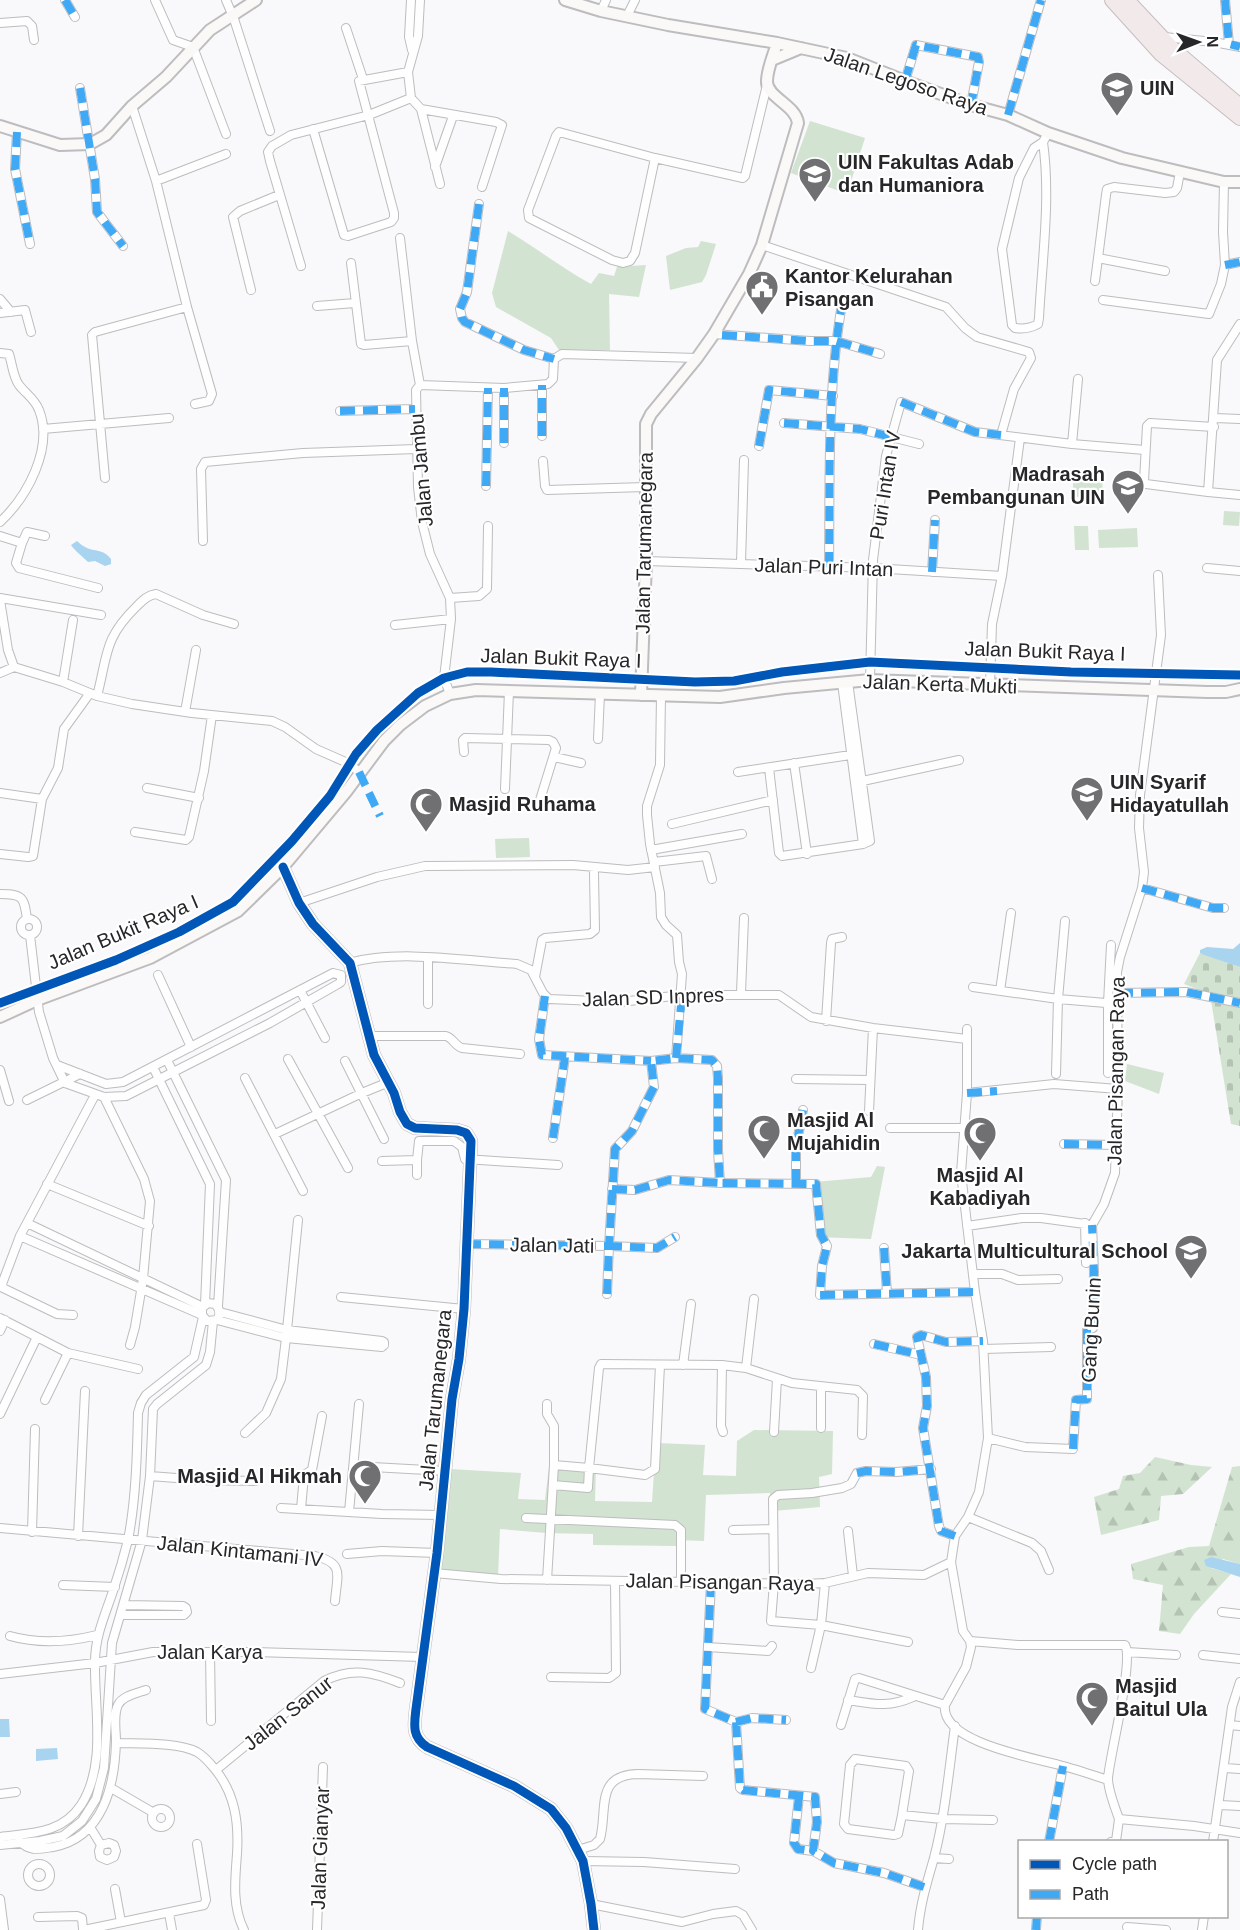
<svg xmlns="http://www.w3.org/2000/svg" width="1240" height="1930" viewBox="0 0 1240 1930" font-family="Helvetica,sans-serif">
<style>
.grass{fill:#d2e3d1}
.forest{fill:url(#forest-firs)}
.cemetery{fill:url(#cemetery-stones)}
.water{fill:#a8d4f0}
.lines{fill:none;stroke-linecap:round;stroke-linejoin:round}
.street-casing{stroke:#bdbcbe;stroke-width:10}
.secondary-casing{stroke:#bdbcbe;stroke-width:14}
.highway-casing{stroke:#c7bdbe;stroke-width:16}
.street{stroke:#fefefe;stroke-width:8}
.secondary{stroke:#fbf8f8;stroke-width:10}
.highway{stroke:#f2eaea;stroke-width:14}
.quiet{stroke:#3fa9f5;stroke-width:8;stroke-dasharray:15 8;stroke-linecap:butt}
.cycleway-casing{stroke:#fff;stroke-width:13}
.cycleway{stroke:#0057b8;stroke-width:9}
.labels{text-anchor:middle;stroke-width:4.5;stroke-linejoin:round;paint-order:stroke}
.street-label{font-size:20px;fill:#272628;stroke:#fff}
.poi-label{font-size:20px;font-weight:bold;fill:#272628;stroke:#fff;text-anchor:start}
</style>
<defs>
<pattern id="forest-firs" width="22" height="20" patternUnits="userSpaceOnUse" patternTransform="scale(1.5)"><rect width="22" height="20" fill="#d2e3d1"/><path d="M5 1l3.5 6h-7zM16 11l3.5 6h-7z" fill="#b4c3b3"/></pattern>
<pattern id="cemetery-stones" width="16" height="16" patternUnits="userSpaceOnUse" patternTransform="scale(1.5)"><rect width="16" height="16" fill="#d2e3d1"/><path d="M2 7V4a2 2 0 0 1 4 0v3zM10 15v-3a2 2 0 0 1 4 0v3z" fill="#b4c3b3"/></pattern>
</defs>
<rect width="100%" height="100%" fill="#f9f8fa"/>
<path class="grass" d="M810 121 865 138 847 194 791 173Z
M508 231C536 248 562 268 591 284L599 273 614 276 617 267 646 265 639 297 609 294 610 350H559L551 338 496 307 492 293Z
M701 241 716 244 706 275 702 282 670 290 666 256 686 248 698 247Z
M1102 477 1103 496 1073 497V478Z
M1224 511 1240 512 1239 526 1223 525Z
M1074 526H1088L1089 550H1075Z
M1137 528 1138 547 1099 548 1098 530Z
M529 838 530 857 496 858 495 839Z
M1127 1064 1164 1073 1159 1094 1125 1081Z
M877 1166 885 1167 871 1239 816 1237 815 1182 871 1177Z
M754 1430 833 1431 832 1474 819 1477 820 1507 773 1511 770 1493 706 1495 704 1541 677 1540V1546L593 1545V1534L546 1533 500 1529 498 1577 440 1572 450 1469 521 1473 518 1499 545 1500 549 1467 596 1468 595 1501 652 1502 656 1443 705 1445 703 1475 736 1476 737 1441Z"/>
<path class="forest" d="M1155 1457 1191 1465 1212 1467 1183 1494 1161 1496 1159 1520 1101 1535 1094 1497 1119 1489 1123 1476 1140 1473Z
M1240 1466V1564L1223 1559 1211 1568 1231 1574 1194 1614 1180 1634 1159 1631 1163 1585 1133 1579 1131 1564 1189 1547 1209 1546 1232 1467Z"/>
<path class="cemetery" d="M1200 953 1240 967V1126L1231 1124 1210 994 1184 984Z"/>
<path class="water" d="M77 541C80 544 83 546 87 548 97 552 103 549 111 559V564L105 566 95 561 88 562C82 556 75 551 71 545Z
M1240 943V967L1204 955 1200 953V950L1207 947 1233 949Z
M1211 1557 1240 1564V1577L1206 1566 1204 1560Z
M0 1719H9L10 1737H0Z
M57 1748 58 1759 36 1761V1749Z"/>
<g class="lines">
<g class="street-casing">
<path id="street" d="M65 0 75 17
M155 0 173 40 193 47 226 134
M226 0 234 19 270 131
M411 0 409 37 412 50
M1225 0 1229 44
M601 11 606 0
M627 16 635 0
M0 23 27 21 32 26 34 40
M346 28 363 79
M1164 37 1214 42 1240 47
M905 81 916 45 978 57 979 62 971 105
M80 88 95 179 97 212 123 246
M411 98 408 72 418 36 420 0
M132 106 156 181 187 307 212 394 209 401 195 404
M421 109 496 122 502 125 482 187
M1008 115 1041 0
M313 129 344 235 348 236 391 222 394 218V213L359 81 408 72
M17 132 15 169 30 244
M1043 142C1051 199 1042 260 1039 318L1038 324C1031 328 1022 329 1015 328L1012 325 1002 249 1019 178 1034 148 1043 142 1048 133
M655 158 559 132 556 136 528 210 529 218 612 260 623 263 630 261 635 253 655 158 743 178 745 176 767 85
M435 167 453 116
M156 181 226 154
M479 204 467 292 460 309 462 318 465 322 524 350 554 359
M400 238 412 341 420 385
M762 245 946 307 965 328 977 337 1029 352 1031 358 1014 389 1001 435
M351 263 361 344 364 345 412 341
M1225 265 1240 262
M301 266 270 161 268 152 272 146 291 135 369 115 411 98 421 109 440 184
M1165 271 1098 258 1106 195 1107 189 1114 187 1165 193 1174 192 1177 188 1180 172
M1095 281 1098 258
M251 290 233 217 240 211 279 195
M0 299 11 312
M1103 300 1209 314 1221 284 1225 265 1223 232 1224 182
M317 306 355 303
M0 313 25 310 31 332
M1240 324 1217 360 1208 492 1240 495
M714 334 810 341H836L880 354
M0 353 9 354C12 363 13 377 19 385 26 394 35 399 39 410 54 448 27 497 0 522
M554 359 562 354 697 358
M420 385 416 390 418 487 422 522 430 554 450 598 451 619 444 678 450 694
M420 385 504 388 548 384 553 379 554 359
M340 411 415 409
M1215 418 1240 419
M784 423 860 429 919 444
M43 429 169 418
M542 436V385
M504 443V388
M1072 444 1078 379
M759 446 769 390 833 396
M543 461 545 486 547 490 645 487
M105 478 92 335 95 332 187 307
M486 486 488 388
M1208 492 1146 484 1144 481 1147 426 1150 423 1214 427
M0 536 22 543 16 563 19 568 98 588
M203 541 201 469 205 462 303 453 416 449
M22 543 27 532 45 536
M646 561 873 568 1002 576
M741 563 744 460
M829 567C830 480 827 390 842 304
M1207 568 1240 571
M932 572 935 520
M0 598 101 615
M450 598 479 596 487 589 488 526
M0 600 8 650 14 667 63 682 97 696 132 704 192 713 272 721 285 727 316 749 350 764 359 772
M395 625 451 619
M0 673 14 667
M870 680 873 560 886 456 901 402 975 432 1072 444 1145 450
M63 682 73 620
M842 683 863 844 870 841 848 682
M990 685 992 624 1002 576 1020 438
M661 695 660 765 647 806V815L650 844 660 893 661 917 666 925 677 935 679 962 682 974 676 1058
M97 696C108 655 103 639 137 606 143 600 148 595 156 594L203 615 234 624
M185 712 196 650
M598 739 600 694
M464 752 463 740 465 738 549 740 553 742 556 748 540 800
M554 757 581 763
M794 763 807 854
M769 768 779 853 782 856 863 844
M738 772 857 754
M858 782 959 760
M147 788 199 798
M505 789 509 691
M0 793 42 799
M672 824 773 800
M135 832 186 840 189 837 204 771 212 715
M651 850 742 834
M0 854 28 857 33 856 42 799 58 768 64 729 90 693
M654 862 706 856 712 879
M1142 888 1213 908H1224
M0 894C23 894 24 897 27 919
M299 903 377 877 425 866 573 865 628 870 655 867
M21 927a8 8 0 1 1 16 0a8 8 0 1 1-16 0Z
M30 935 39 1012 53 1058 65 1083
M350 963C397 949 468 961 517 964L531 970 543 993 549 999 620 1002 682 995H779L811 1017 873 1028 967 1039
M158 975 191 1047
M535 977 542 940 545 938 590 934 595 930 594 873
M973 987 1058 999 1118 1004
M300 990 325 1038
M1000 991 1011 913
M741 993 744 918
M1118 993 1186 992 1240 1003
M545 996 539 1039 542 1055 651 1061
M0 1003 116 960 179 932 233 902 292 841 330 796 356 754 377 730 418 693 444 678 467 672H491L695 682 734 681 782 672 870 662 1071 672 1240 675
M428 1004V958
M826 1021 831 943 832 939 842 937
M369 1036H446C453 1038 455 1046 462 1048L520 1054
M288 1059 348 1168
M167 1060 226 1180 218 1306
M345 1061 384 1139
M57 1065 106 1084 123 1082 333 973 341 975V982L338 984 270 1023 126 1096 104 1097 65 1083
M153 1067 210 1184 205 1305
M0 1070 9 1101
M1108 1073V1003L1111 945
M1056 1074 1058 999 1065 921
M245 1078 303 1191
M796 1079 870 1080
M967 1093 1054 1084 1118 1089
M104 1097 144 1179 150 1201 143 1279 135 1327 130 1345
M27 1100 80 1074
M869 1111 873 1028
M890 1128H963
M275 1134 362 1093 389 1082
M553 1138 565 1057
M1064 1144 1116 1145
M417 1160V1175
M382 1161 417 1160 419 1141H454L462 1147 465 1159 558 1165
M47 1184 149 1226
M796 1184V1147L803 1110
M612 1189 635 1190 669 1180 720 1183
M27 1223 203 1307
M1085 1223 1086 1263
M1092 1225 1104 1204 1115 1173 1118 1089 1117 972 1120 957 1142 888 1144 872 1139 828 1140 795 1161 635 1158 575
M967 1226 1022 1218H1041L1092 1225
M20 1236 202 1315 207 1321 217 1320C221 1314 220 1309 215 1304L208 1303 202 1308V1315
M466 1244 609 1246 615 1149 632 1131 654 1087 651 1061 676 1058 712 1060 717 1066 718 1078V1150L720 1183 816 1184 821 1235 827 1246 822 1266 820 1295 975 1292
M884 1248 887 1293
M973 1274H1002L1018 1280 1058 1279
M607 1294 609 1246 657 1248 675 1237
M341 1297 464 1309
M220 1312 287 1330 382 1341 384 1342V1345
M73 1315 57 1314 3 1288 2 1284 20 1236 95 1095
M0 1318 68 1353 138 1369
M217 1320 286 1338 382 1347 384 1345
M0 1331 5 1320
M874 1344 921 1355
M984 1349 1051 1347
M683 1365 691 1304
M722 1365 721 1426 723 1432
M746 1368 754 1299
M45 1400 68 1353
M547 1404V1414L554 1426V1465
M0 1414 37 1337
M821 1428V1387
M774 1432 777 1379
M245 1433 266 1413 281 1379 287 1330 298 1220
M988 1438 1025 1447 1073 1449 1076 1400 1087 1399V1330L1093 1328 1094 1272 1092 1225
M354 1466 445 1471
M150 1476 202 1480 256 1481
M553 1485 588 1488 589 1468 645 1475 655 1469 660 1365
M281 1508 382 1514 441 1515
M301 1509 304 1475 312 1470 322 1416
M349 1512 359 1404
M968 1517 1032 1543 1041 1551 1049 1570
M526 1518 675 1525 681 1530V1581
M0 1528 315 1556C345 1563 337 1575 335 1601
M733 1530 772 1529
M848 1531 853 1576
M32 1532 35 1429
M78 1536 85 1391
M955 1536 941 1531 939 1526 923 1428 927 1406 926 1377 917 1337 921 1335 946 1342 983 1341
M347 1554 382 1551 437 1553
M951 1562 963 1631 970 1641 971 1647 966 1667 945 1705C940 1743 1036 1758 1063 1766 1078 1770 1093 1775 1108 1780
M434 1573 501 1579 804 1584 825 1583 868 1573 924 1575 951 1562 955 1536 968 1517 979 1492 988 1438 983 1341 975 1292 961 1173 967 1093V1029
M547 1580 554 1465 589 1468 599 1368 601 1364 722 1365 746 1368 792 1383 857 1390 863 1396 862 1435
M711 1582 705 1709 736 1722 740 1788 743 1790 815 1797 817 1822 813 1851 815 1852 834 1863 884 1873 924 1887
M825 1583 821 1625 908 1642
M63 1585 115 1587
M1222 1612 1240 1614
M122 1615H184L187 1612 186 1608 183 1606 124 1605
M10 1636C38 1644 69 1642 97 1635
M970 1641 1018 1645H1125C1134 1661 1110 1754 1108 1778 1108 1791 1115 1807 1119 1819L1194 1826 1240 1833
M708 1647 768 1651 772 1646
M210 1652 211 1721
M1127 1652 1176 1655
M1203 1655 1240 1659
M811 1668 821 1625 771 1621 774 1583 773 1499 778 1495 812 1493 842 1488 851 1484 857 1473 866 1471 896 1472 931 1469
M0 1674 95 1663 153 1652H255L422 1657
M551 1677 609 1678 616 1673 615 1581
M848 1700C874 1704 888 1708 913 1697
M736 1722 752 1718 786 1720
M841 1725 855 1679 859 1678 945 1705
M1230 1725 1240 1726
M116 1743C139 1744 177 1742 197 1752 204 1756 209 1762 214 1768 235 1793 239 1822 237 1854 235 1880 232 1906 244 1930
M1225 1768 1240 1769
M216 1770 324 1681C352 1667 372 1672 400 1683
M111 1788 154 1813
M0 1794 16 1792
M799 1796 794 1843 798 1849 813 1851
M1220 1805 1240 1806
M152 1818a9 9 0 1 1 18 0a9 9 0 1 1-18 0Z
M902 1815 909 1771 906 1766 855 1759 850 1765 844 1824 848 1829 894 1835 898 1834 902 1815 942 1819 993 1820
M90 1827 101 1845 99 1851 100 1857 107 1860 114 1857 116 1851 114 1845 109 1843 101 1845
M0 1837C31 1833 62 1834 81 1805 107 1765 94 1708 95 1662 95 1635 106 1613 114 1588 119 1573 124 1556 128 1540 136 1499 137 1455 138 1413L141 1403 146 1395 194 1357 203 1317
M19 1841C30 1852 39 1849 53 1847 103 1838 115 1785 116 1741 116 1730 113 1715 118 1705 122 1696 137 1693 146 1690
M1049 1842 1063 1766
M1111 1842 1116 1841 1119 1819
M1213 1842 1232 1707 1240 1682
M0 1845 40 1841 63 1836 82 1821 96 1799 104 1768 112 1643 142 1540 150 1476 153 1409 157 1404 206 1365 210 1352 213 1321
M578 1850 594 1845 600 1839C608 1810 594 1775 638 1774L703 1776
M934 1858 949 1859
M583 1861 644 1862 735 1869
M28 1875a11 11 0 1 1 22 0a11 11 0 1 1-22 0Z
M115 1889 121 1922
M0 1899 4 1930
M591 1904 682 1922 713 1914 736 1911 743 1915 752 1930
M169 1913 172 1930
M38 1917 77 1916 82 1918 83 1929
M1127 1927 1166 1930
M84 1930 204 1905 206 1900 197 1844
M317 1930 323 1767
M918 1930C920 1905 927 1882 934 1858 945 1816 949 1770 955 1726
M1036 1930 1037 1916
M1202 1930 1204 1916"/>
</g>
<g class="secondary-casing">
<path id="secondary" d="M565 0 601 11 668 25 777 43 847 58 905 81 971 105 1008 115 1048 133 1122 158 1224 182H1240
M772 60 801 48
M0 126 60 145 90 144 106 135 132 106 166 77 210 30 256 0
M641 695 646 561V424L651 414 697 358 714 334 749 274 762 245 798 123C796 105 766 97 767 81 767 69 774 54 777 43
M283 867 299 903 313 924 350 963 374 1055 394 1093 400 1112 407 1124 415 1128 457 1130 466 1133 471 1141 464 1309 459 1359 452 1399 437 1553 416 1709C414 1725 412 1737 427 1747L514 1786 551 1809 566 1828 583 1861 591 1904 594 1930
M0 1017 37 1000 150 958 238 911 283 867 346 792 384 741 400 725 425 706 450 694 476 690 720 697 784 688 870 680 1207 692H1226L1240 689"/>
</g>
<g class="highway-casing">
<path id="highway" d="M1112 0 1161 54 1240 118
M1127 0 1172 48 1240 106"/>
</g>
<use href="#street" class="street"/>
<use href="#secondary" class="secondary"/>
<use href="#highway" class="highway"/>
<path class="quiet" d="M65 0 75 17
M1225 0 1229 44 1240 47
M905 81 916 45 978 57 979 62 971 105
M80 88 95 179 97 212 123 246
M1008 115 1041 0
M17 132 15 169 30 244
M479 204 467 292 460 309 462 318 465 322 524 350 554 359
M1225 265 1240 262
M722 335 810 341H836L880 354
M901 402 975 432 1001 435
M340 411 415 409
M784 423 860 429 891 437
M542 436V385
M504 443V388
M759 446 769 390 833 396
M486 486 488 388
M829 567C830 480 827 390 842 304
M932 572 935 520
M359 772 380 816
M1142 888 1213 908H1224
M1118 993 1186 992 1240 1003
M545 996 539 1039 542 1055 651 1061
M676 1058 682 995
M967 1093 997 1091
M553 1138 565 1057
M1064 1144 1116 1145
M796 1184V1147L803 1110
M612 1189 635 1190 669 1180 720 1183
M466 1244 609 1246 615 1149 632 1131 654 1087 651 1061 676 1058 712 1060 717 1066 718 1078V1150L720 1183 816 1184 821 1235 827 1246 822 1266 820 1295 975 1292
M884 1248 887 1293
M607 1294 609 1246 657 1248 675 1237
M874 1344 921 1355
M1073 1449 1076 1400 1087 1399V1330L1093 1328 1094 1272 1092 1225
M857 1473 866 1471 896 1472 931 1469
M955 1536 941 1531 939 1526 923 1428 927 1406 926 1377 917 1337 921 1335 946 1342 983 1341
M711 1582 705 1709 736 1722 740 1788 743 1790 815 1797 817 1822 813 1851 815 1852 834 1863 884 1873 924 1887
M736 1722 752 1718 786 1720
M799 1796 794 1843 798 1849 813 1851
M1049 1842 1063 1766
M1036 1930 1037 1916"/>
<g class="cycleway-casing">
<path id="cycleway" d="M283 867 299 903 313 924 350 963 374 1055 394 1093 400 1112 407 1124 415 1128 457 1130 466 1133 471 1141 464 1309 459 1359 452 1399 437 1553 416 1709C414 1725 412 1737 427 1747L514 1786 551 1809 566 1828 583 1861 591 1904 594 1930
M0 1003 116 960 179 932 233 902 292 841 330 796 356 754 377 730 418 693 444 678 467 672H491L695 682 734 681 782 672 870 662 1071 672 1240 675"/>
</g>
<use href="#cycleway" class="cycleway"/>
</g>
<defs>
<g id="university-pin" transform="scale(1.725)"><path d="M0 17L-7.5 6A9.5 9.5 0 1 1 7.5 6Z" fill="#707072" stroke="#fff"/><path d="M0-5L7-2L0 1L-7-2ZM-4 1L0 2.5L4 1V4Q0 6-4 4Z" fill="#fff"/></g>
<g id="civic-pin" transform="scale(1.725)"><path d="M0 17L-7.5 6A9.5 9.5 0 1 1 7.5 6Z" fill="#707072" stroke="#fff"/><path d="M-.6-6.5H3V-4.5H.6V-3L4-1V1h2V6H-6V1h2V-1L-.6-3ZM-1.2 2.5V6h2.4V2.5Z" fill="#fff"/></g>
<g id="school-pin" transform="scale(1.725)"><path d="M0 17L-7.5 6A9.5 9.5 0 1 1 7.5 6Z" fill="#707072" stroke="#fff"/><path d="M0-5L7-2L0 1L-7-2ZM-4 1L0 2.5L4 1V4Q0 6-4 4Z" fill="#fff"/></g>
<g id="mosque-pin" transform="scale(1.725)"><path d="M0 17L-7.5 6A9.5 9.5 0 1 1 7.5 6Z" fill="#707072" stroke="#fff"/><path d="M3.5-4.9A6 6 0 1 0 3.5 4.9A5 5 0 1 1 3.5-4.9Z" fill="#fff"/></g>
</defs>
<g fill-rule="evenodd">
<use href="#university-pin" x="1117" y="88"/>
<use href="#university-pin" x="815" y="174"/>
<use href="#civic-pin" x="762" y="287"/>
<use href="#school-pin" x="1128" y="486"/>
<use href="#university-pin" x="1087" y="793"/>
<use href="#mosque-pin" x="426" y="804"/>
<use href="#mosque-pin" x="764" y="1131"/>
<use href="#mosque-pin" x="980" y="1133"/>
<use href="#school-pin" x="1191" y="1251"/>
<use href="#mosque-pin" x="365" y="1476"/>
<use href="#mosque-pin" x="1092" y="1698"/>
</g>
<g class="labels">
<g class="street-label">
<text transform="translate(906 81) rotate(19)" y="7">Jalan Legoso Raya</text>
<text transform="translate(421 470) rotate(-95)" y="7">Jalan Jambu</text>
<text transform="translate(885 485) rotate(-81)" y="7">Puri Intan IV</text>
<text transform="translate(644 543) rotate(-89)" y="7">Jalan Tarumanegara</text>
<text transform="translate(824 567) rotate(2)" y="7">Jalan Puri Intan</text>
<text transform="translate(1045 651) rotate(2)" y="7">Jalan Bukit Raya I</text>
<text transform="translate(561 658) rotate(2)" y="7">Jalan Bukit Raya I</text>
<text transform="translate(940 684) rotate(2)" y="7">Jalan Kerta Mukti</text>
<text transform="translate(123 932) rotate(-23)" y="7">Jalan Bukit Raya I</text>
<text transform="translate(653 997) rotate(-2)" y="7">Jalan SD Inpres</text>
<text transform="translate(1116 1071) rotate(-89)" y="7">Jalan Pisangan Raya</text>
<text transform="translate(552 1245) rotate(1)" y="7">Jalan Jati</text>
<text transform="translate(1091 1330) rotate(-87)" y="7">Gang Bunin</text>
<text transform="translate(435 1400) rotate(-84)" y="7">Jalan Tarumanegara</text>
<text transform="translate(240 1551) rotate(6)" y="7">Jalan Kintamani IV</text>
<text transform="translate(720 1582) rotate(1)" y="7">Jalan Pisangan Raya</text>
<text x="210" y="1659">Jalan Karya</text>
<text transform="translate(288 1713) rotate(-38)" y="7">Jalan Sanur</text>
<text transform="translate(320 1848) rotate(-88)" y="7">Jalan Gianyar</text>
</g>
<g class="poi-label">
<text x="1140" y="95">UIN</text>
<text x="838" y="169">UIN Fakultas Adab<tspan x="838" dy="23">dan Humaniora</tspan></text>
<text x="785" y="283">Kantor Kelurahan<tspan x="785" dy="23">Pisangan</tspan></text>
<text x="1105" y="481" text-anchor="end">Madrasah<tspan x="1105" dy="23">Pembangunan UIN</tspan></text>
<text x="1110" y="789">UIN Syarif<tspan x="1110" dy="23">Hidayatullah</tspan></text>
<text x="449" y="811">Masjid Ruhama</text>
<text x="787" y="1127">Masjid Al<tspan x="787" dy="23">Mujahidin</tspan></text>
<text x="980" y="1182" text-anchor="middle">Masjid Al<tspan x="980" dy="23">Kabadiyah</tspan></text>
<text x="1168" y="1258" text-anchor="end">Jakarta Multicultural School</text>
<text x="342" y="1483" text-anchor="end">Masjid Al Hikmah</text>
<text x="1115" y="1693">Masjid<tspan x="1115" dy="23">Baitul Ula</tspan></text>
</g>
</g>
<rect x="1018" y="1840" width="210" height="78" fill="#ffffff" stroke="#a9a8a9" stroke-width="1.5"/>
<rect x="1030" y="1860" width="30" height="9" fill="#0057b8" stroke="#a9a8a9" stroke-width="1.5"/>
<text x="1072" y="1870" font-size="18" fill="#272628">Cycle path</text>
<rect x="1030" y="1890" width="30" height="9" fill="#3fa9f5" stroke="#a9a8a9" stroke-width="1.5"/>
<text x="1072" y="1900" font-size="18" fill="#272628">Path</text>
<g transform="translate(1198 42) rotate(89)" stroke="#ffffff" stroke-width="4.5" paint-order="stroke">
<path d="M0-4.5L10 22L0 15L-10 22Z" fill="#272628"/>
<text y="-9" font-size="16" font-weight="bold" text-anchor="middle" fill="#272628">N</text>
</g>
</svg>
